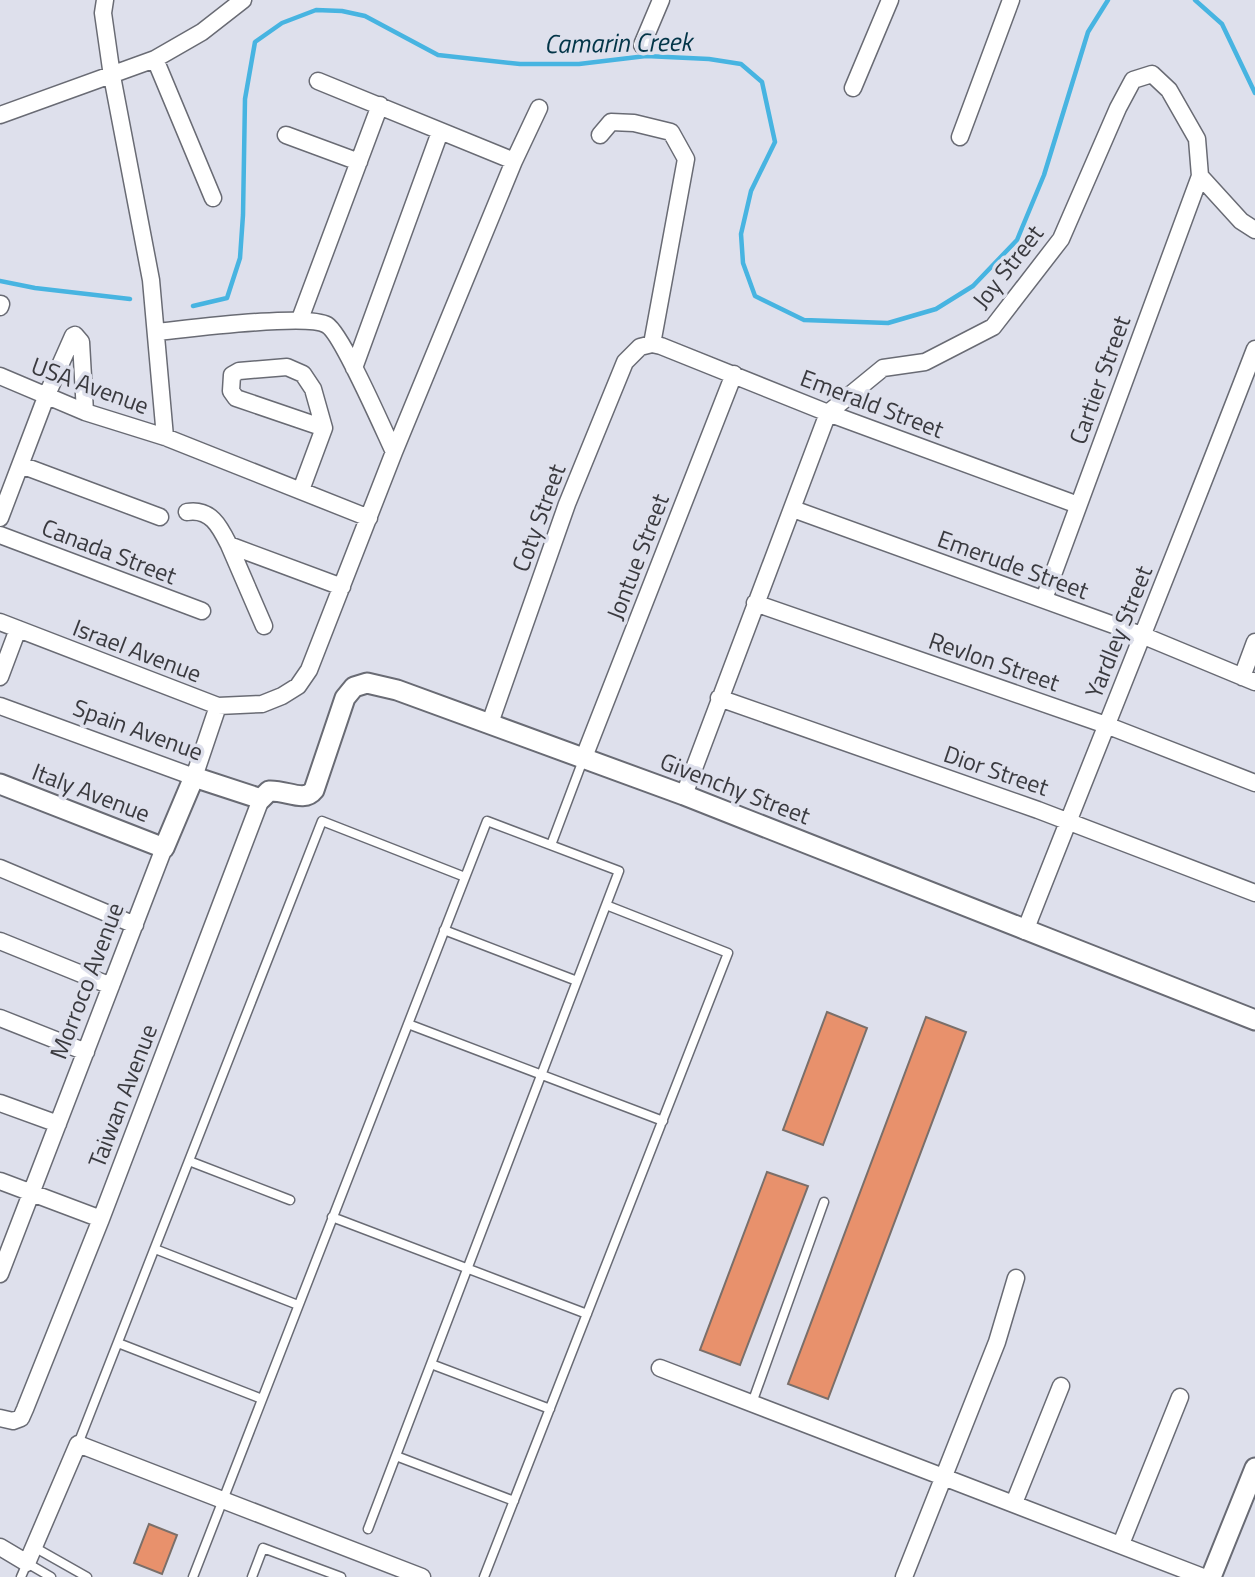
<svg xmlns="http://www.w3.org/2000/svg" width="1255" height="1577" viewBox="0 0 1255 1577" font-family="'Titillium Web',sans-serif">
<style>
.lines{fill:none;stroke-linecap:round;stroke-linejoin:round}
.stream{stroke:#47b4e1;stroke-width:4.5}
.building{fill:#e8916c;stroke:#7a6f6a;stroke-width:2}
.service-casing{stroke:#696b74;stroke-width:11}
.minor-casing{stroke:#696b74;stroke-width:19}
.tertiary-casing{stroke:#696b74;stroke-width:23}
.service{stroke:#fff;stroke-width:8}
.minor{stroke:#fff;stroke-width:16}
.tertiary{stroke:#fff;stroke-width:19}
.labels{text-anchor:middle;stroke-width:7;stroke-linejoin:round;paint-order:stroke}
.street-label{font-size:24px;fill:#3a3a3f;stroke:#dee0ec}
.water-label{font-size:26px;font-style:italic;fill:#033548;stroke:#dee0ec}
</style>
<rect width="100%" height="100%" fill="#dee0ec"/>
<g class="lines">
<path class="stream" d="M1195 0 1222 24 1255 93
M0 281 35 288 130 299
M193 306 227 298 240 258 243 215 245 99 255 42 282 23 316 10 342 11 365 16 438 55 520 64H579L646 56 709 59 741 64 762 82 775 142 751 191 741 234 743 263 755 296 804 320 888 323 936 309 973 286 1017 240 1044 175 1088 32 1108 0"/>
</g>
<path class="building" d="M827 1012 867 1028 823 1145 783 1130Z
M926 1017 966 1032 828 1399 788 1384Z
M767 1172 808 1186 740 1365 700 1350Z
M149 1524 177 1535 162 1574 134 1563Z"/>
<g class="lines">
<g class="service-casing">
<path id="service" d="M551 845 583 760
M444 930 577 981
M408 1024 663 1121
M189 1161 290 1200
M332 1217 587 1314
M155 1249 298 1305
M118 1343 262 1399
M431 1364 550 1409
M752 1403 824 1202
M78 1444 322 821 465 877
M396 1456 514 1501
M34 1547 87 1577
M21 1577 27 1563 51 1577
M193 1577 487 821 619 871 368 1529
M252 1577 263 1548 341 1577
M484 1577 728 953 606 905"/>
</g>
<g class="minor-casing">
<path id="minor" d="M105 0 103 13 112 76 151 280 165 437
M642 45 661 0
M155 59 213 198
M318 81 514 161
M853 88 890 0
M0 115 155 59 202 32 243 0
M286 135 359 162
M600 135 611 122 634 123 671 132 686 159 652 344
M960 137 1011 0
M0 307 1 304
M300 319 380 105
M157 332C187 329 307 313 327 325 342 334 384 431 394 452
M354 368 440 132
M0 376 85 412 165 437 369 518
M21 465 160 517
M301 490 324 428 313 389 303 374 287 367 239 371 232 375 231 391 236 398 324 428
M793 509 1144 636 1255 682
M187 512C211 508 220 527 229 545
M0 518 46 397 73 336 75 335 81 342 85 412
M0 535 202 611
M1044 599 1200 176
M755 603 1106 725 1255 783
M0 622 218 706 262 704 282 696 298 686 309 670 394 452 514 161 539 108
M264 626 229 545 342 587
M0 677 18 629
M1242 677 1255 642
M719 698 1038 810 1255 893
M0 706 194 777 218 706
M490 723 567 504 625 362 640 347 652 344 661 346 828 413 1078 505
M584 757 734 374
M684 795 828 413 883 368 925 362 993 327 1061 239 1118 108 1133 80 1152 74 1169 90 1197 139 1200 176 1241 221 1255 230
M0 868 135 925
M1025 931C1101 737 1180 544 1255 349
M0 941 111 986
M0 1018 86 1052
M0 1103 58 1124
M0 1181 101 1219
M0 1274 164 848
M660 1368 1203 1577
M0 1418 13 1421 21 1418 25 1409 101 1219 261 799
M1014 1503 1061 1386
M1121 1544 1180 1397
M0 1547 27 1563 78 1444 422 1577
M904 1577 997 1342 1016 1278"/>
</g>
<g class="tertiary-casing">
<path id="tertiary" d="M0 784 164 848 194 777 261 799 269 791C287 790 304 803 314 790L345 698 354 687 367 683 397 690 684 795 1255 1020
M1211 1577 1255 1468"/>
</g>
<use href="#service" class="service"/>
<use href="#minor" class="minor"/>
<use href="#tertiary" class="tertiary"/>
</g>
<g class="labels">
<g class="street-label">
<text transform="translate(1008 267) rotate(-52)" y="8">Joy Street</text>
<text transform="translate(1100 380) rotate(-70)" y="8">Cartier Street</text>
<text transform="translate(90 386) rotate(20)" y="8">USA Avenue</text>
<text transform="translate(872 404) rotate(21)" y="8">Emerald Street</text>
<text transform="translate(539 518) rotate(-70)" y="8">Coty Street</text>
<text transform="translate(109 552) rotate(21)" y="8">Canada Street</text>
<text transform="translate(638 557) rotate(-69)" y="8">Jontue Street</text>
<text transform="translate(1013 565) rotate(20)" y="8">Emerude Street</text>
<text transform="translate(1119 632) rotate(-68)" y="8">Yardley Street</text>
<text transform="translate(137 651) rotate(21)" y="8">Israel Avenue</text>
<text transform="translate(994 662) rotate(19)" y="8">Revlon Street</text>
<text transform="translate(138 730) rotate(20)" y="8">Spain Avenue</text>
<text transform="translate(996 771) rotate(19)" y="8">Dior Street</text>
<text transform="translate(735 789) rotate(21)" y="8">Givenchy Street</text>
<text transform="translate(91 793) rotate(21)" y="8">Italy Avenue</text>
<text transform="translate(87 981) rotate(-69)" y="8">Morroco Avenue</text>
<text transform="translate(123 1096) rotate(-69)" y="8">Taiwan Avenue</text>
</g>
<g class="water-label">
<text transform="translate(618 43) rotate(-1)" y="9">Camarin Creek</text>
</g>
</g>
</svg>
